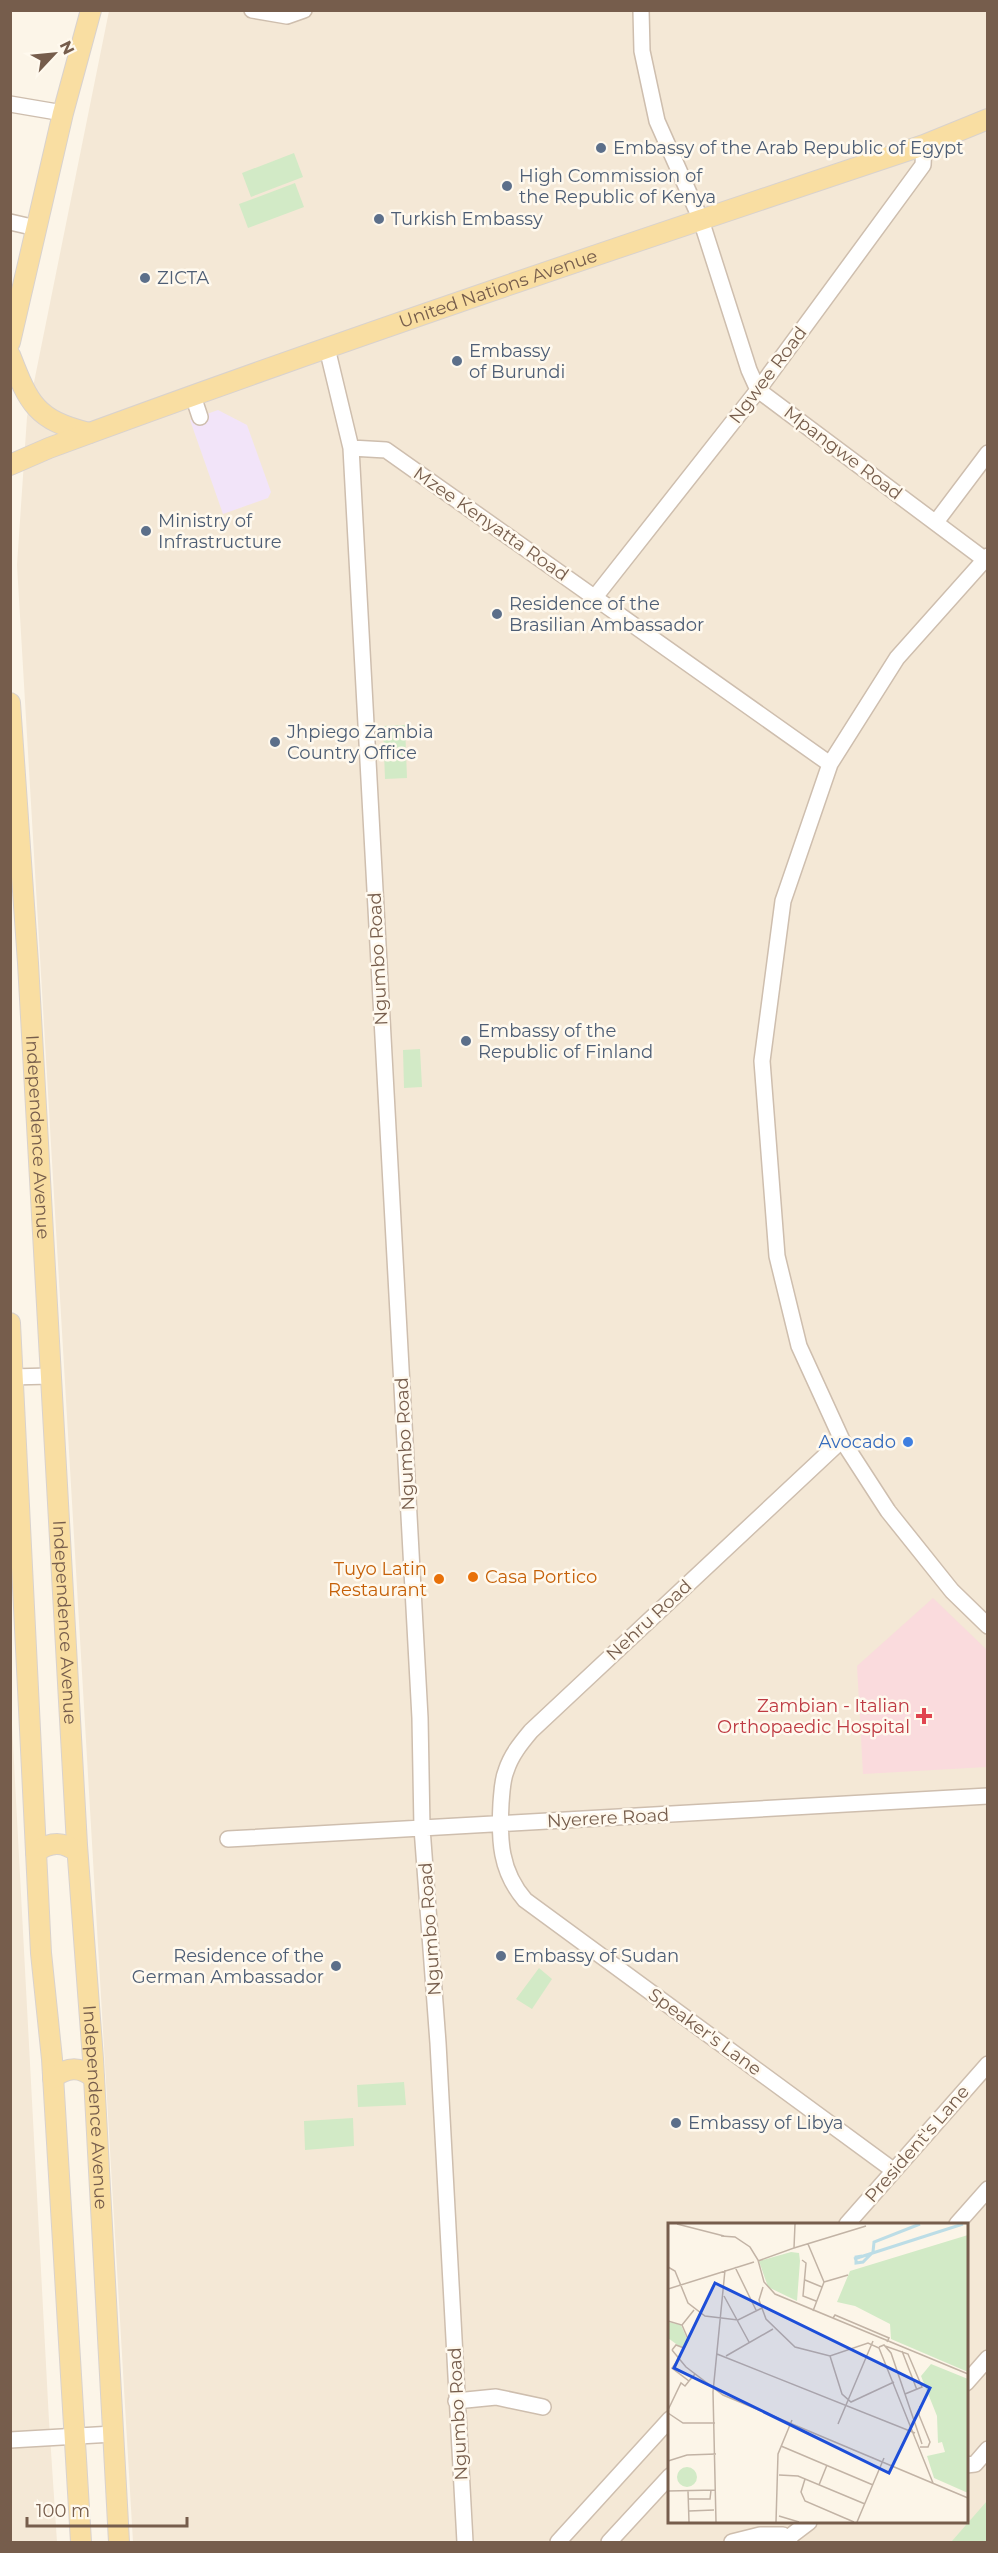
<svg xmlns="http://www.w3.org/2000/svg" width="998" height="2553" viewBox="0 0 998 2553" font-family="Montserrat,sans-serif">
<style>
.residential{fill:#f4e8d6;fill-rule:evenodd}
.education{fill:#f2e4f9}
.medical{fill:#fadbdd}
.green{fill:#d2eac6}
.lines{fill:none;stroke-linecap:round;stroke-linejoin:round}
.minor-casing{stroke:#cebeae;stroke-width:18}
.major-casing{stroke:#d9d2cd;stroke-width:22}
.minor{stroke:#fff;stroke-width:15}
.major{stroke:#f9dea2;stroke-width:20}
.service-dot{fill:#5c6f8a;stroke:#fff9ee;stroke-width:2}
.shop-dot{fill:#3f7fe0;stroke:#fff9ee;stroke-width:2}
.food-dot{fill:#e8710a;stroke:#fff9ee;stroke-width:2}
.health-dot{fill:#e0444e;stroke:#fff9ee;stroke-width:2}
.labels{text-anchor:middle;stroke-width:5;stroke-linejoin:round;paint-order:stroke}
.service-label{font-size:18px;fill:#4e5e75;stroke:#fff9ee;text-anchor:start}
.street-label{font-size:18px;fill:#765d4c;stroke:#fff9ee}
.shop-label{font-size:18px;fill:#366cbe;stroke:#fff9ee;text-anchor:end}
.food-label{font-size:18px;fill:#c56008;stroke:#fff9ee;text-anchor:end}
.health-label{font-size:18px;fill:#be3a42;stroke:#fff9ee;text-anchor:end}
.inset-river{fill:none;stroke:#bcdde6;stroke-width:3}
.inset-road{fill:none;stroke:#c2b3a5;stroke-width:1.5}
.view{fill:#1d4ed8;fill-opacity:0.15;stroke:#1d4ed8;stroke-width:3}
.inset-edge{fill:none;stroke:#765d4c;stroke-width:3}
</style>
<rect width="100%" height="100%" fill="#fcf5e8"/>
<path class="residential" d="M109 11H987L988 2501 951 2542H133L17 565 27 417ZM670 2224H966V2522H670Z
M10 1687 49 2421 57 2542H11Z"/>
<path class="education" d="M218 410 247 425 271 492 268 498 223 514 190 420Z"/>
<path class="medical" d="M933 1598 987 1650V1767L863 1774 857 1666Z"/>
<path class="green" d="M294 153 303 177 251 197 242 173Z
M295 183 304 207 248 228 239 204Z
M405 725 407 778 385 779 383 726Z
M420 1049 422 1087 404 1088 403 1050Z
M539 1968 552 1979 532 2009 516 1999Z
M404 2082 406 2105 358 2107 357 2085Z
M353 2118 354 2146 305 2150 304 2121Z
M987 2501V2542H951Z"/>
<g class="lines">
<g class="minor-casing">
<path id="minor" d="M252 10 287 16 304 10
M641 10 642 51 657 121 701 220 749 370 758 390 984 559
M10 104 63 113
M10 222 36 228
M327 348 351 448 420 1718 422 1828 438 2043 465 2542
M193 396 200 417
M351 448 386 450 830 764
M936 522 988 453
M988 556 897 658 830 764 783 901 762 1061 777 1256 799 1346 842 1440 888 1511 952 1591 988 1626
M595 597 758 390 923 165 924 145
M10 1377 51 1376
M842 1440 531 1731C521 1743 511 1755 506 1771 502 1781 502 1792 501 1803 499 1840 500 1871 525 1900L893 2170
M228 1839 988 1796
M847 2224 988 2064
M957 2224 988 2189
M966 2383 988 2358
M456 2401 496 2397 543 2407
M10 2440 113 2434
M966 2465 975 2464 988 2449
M788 2538 809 2522
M771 2540 778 2535H783L790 2542
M558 2542 670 2419
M609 2542 670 2476
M732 2542 760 2535H778"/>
</g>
<g class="major-casing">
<g id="major">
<path d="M10 342 63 113 91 10"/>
<path d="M10 355C29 404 36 420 89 433"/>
<path id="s1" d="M10 465 49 448C338 341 631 243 924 145L988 119"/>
<path id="s2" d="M10 703 28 963 77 1845 93 2059 119 2542"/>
<path d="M10 1323 41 1953 52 2059 81 2542"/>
<path d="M36 1852C50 1842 63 1841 77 1852"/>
<path d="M53 2078C67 2067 80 2066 94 2078"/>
</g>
</g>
<use href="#minor" class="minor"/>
<use href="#major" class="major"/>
</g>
<g class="service-dot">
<circle cx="601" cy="148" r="6"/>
<circle cx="507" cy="186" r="6"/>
<circle cx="379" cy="219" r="6"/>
<circle cx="145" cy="278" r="6"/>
<circle cx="457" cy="361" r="6"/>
<circle cx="146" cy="531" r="6"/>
<circle cx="497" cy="614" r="6"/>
<circle cx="275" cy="742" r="6"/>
<circle cx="466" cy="1041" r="6"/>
<circle cx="501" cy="1956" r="6"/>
<circle cx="336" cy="1966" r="6"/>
<circle cx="676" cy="2123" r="6"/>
</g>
<circle class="shop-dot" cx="908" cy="1442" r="6"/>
<g class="food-dot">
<circle cx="473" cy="1577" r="6"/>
<circle cx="439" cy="1579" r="6"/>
</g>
<path class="health-dot" d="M921 1707h6v6h6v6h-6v6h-6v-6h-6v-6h6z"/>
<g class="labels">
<g class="service-label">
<text x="613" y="154">Embassy of the Arab Republic of Egypt</text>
<text x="519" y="182">High Commission of<tspan x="519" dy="21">the Republic of Kenya</tspan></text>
<text x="391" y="225">Turkish Embassy</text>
<text x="157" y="284">ZICTA</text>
<text x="469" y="357">Embassy<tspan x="469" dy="21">of Burundi</tspan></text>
<text x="158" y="527">Ministry of<tspan x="158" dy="21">Infrastructure</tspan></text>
<text x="509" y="610">Residence of the<tspan x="509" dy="21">Brasilian Ambassador</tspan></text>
<text x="287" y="738">Jhpiego Zambia<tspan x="287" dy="21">Country Office</tspan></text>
<text x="478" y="1037">Embassy of the<tspan x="478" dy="21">Republic of Finland</tspan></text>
<text x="324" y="1962" text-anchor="end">Residence of the<tspan x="324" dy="21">German Ambassador</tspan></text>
<text x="513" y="1962">Embassy of Sudan</text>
<text x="688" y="2129">Embassy of Libya</text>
</g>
<g class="street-label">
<text dy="6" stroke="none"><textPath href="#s1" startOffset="519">United Nations Avenue</textPath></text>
<text transform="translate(768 375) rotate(-53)" y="6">Ngwee Road</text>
<text transform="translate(843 453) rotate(37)" y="6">Mpangwe Road</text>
<text transform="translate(491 524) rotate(35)" y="6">Mzee Kenyatta Road</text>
<text transform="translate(378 959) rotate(-93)" y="6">Ngumbo Road</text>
<text dy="6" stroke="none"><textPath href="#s2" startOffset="435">Independence Avenue</textPath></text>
<text transform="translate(405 1444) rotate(-93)" y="6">Ngumbo Road</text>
<text transform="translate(649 1620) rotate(-43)" y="6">Nehru Road</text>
<text dy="6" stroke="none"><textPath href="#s2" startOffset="921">Independence Avenue</textPath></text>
<text transform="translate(608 1818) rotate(-3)" y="6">Nyerere Road</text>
<text transform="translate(430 1929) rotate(-94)" y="6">Ngumbo Road</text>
<text transform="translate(705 2032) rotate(36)" y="6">Speaker's Lane</text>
<text dy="6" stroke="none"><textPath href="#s2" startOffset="1407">Independence Avenue</textPath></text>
<text transform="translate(917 2144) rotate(-49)" y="6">President's Lane</text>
<text transform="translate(458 2414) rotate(-93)" y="6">Ngumbo Road</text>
</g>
<g class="shop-label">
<text x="896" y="1448">Avocado</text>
</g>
<g class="food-label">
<text x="427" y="1575">Tuyo Latin<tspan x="427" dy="21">Restaurant</tspan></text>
<text x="485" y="1583" text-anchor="start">Casa Portico</text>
</g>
<g class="health-label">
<text x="910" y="1712">Zambian - Italian<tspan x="910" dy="21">Orthopaedic Hospital</tspan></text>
</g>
</g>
<g transform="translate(668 2223)">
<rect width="300" height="300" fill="#fcf5e8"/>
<path d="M300 12V149L223 116 222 101 187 83 169 79 182 48ZM123 29 131 30 132 38 129 78 100 64 91 38ZM0 99 13 102 19 116 15 126 0 115ZM263 141 300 156V270L266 255 259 233 277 229 274 219 270 220 269 193 253 153ZM9 254a10 10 0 1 1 20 0a10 10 0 1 1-20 0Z" fill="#d2eac6"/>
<path class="inset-river" d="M194 33 188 34V40L195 39 205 29 206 19 252 1M186 36 295 1"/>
<path class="inset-road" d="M9 1 56 13M53 13 67 14 82 24 90 37 96 59 107 71 300 151M140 21 156 59 145 88M126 25 198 3M134 37 138 40 135 73 148 78M90 38 126 25 127 1M0 44 7 48 20 80 37 93 70 97 94 85M67 44 88 87M137 57 154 64M156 59 180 52M95 64 91 77 98 96 127 124 162 133 200 120 211 125 265 260M0 66 86 39M56 73 81 119M165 95 167 92 221 115 219 119M0 98 14 102 20 116 16 125 8 122 4 127M14 102 26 87M217 123 240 131 254 164 237 171M211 124 216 122 223 130 254 221M4 127 18 144 55 172 300 275M234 128 249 167M49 131 247 210M58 133 105 106M162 133 174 171 183 179 226 159M10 137 4 145 21 158 27 151M252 183 251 192 262 219 260 224H252M0 187 13 160 17 163 21 158M0 190 15 200H47M170 201 205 118M113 223 205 262M0 238 19 232 48 231M111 252 130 253 197 281M137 256 133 269 137 278 186 299M151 262 159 242M0 268 48 267M20 268 21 299M21 276H42L43 267M21 288 46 287M111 293 131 299M48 299 45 169 57 47M108 299 110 231 124 197M189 299 216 235"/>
<path class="view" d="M47 60 262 165 221 250 6 145Z"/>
<rect width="300" height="300" class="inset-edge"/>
</g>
<rect width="998" height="2553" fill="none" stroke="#765d4c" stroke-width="24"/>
<g transform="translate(54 54) rotate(64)" stroke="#fff9ee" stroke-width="4.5" paint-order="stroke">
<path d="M0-4.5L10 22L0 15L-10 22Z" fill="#765d4c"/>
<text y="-9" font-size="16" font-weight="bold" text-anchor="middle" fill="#765d4c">N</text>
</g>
<path d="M27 2517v9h160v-9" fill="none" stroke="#765d4c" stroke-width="3"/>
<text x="36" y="2517" font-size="18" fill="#765d4c" stroke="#fff9ee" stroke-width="4.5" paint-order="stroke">100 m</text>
</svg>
